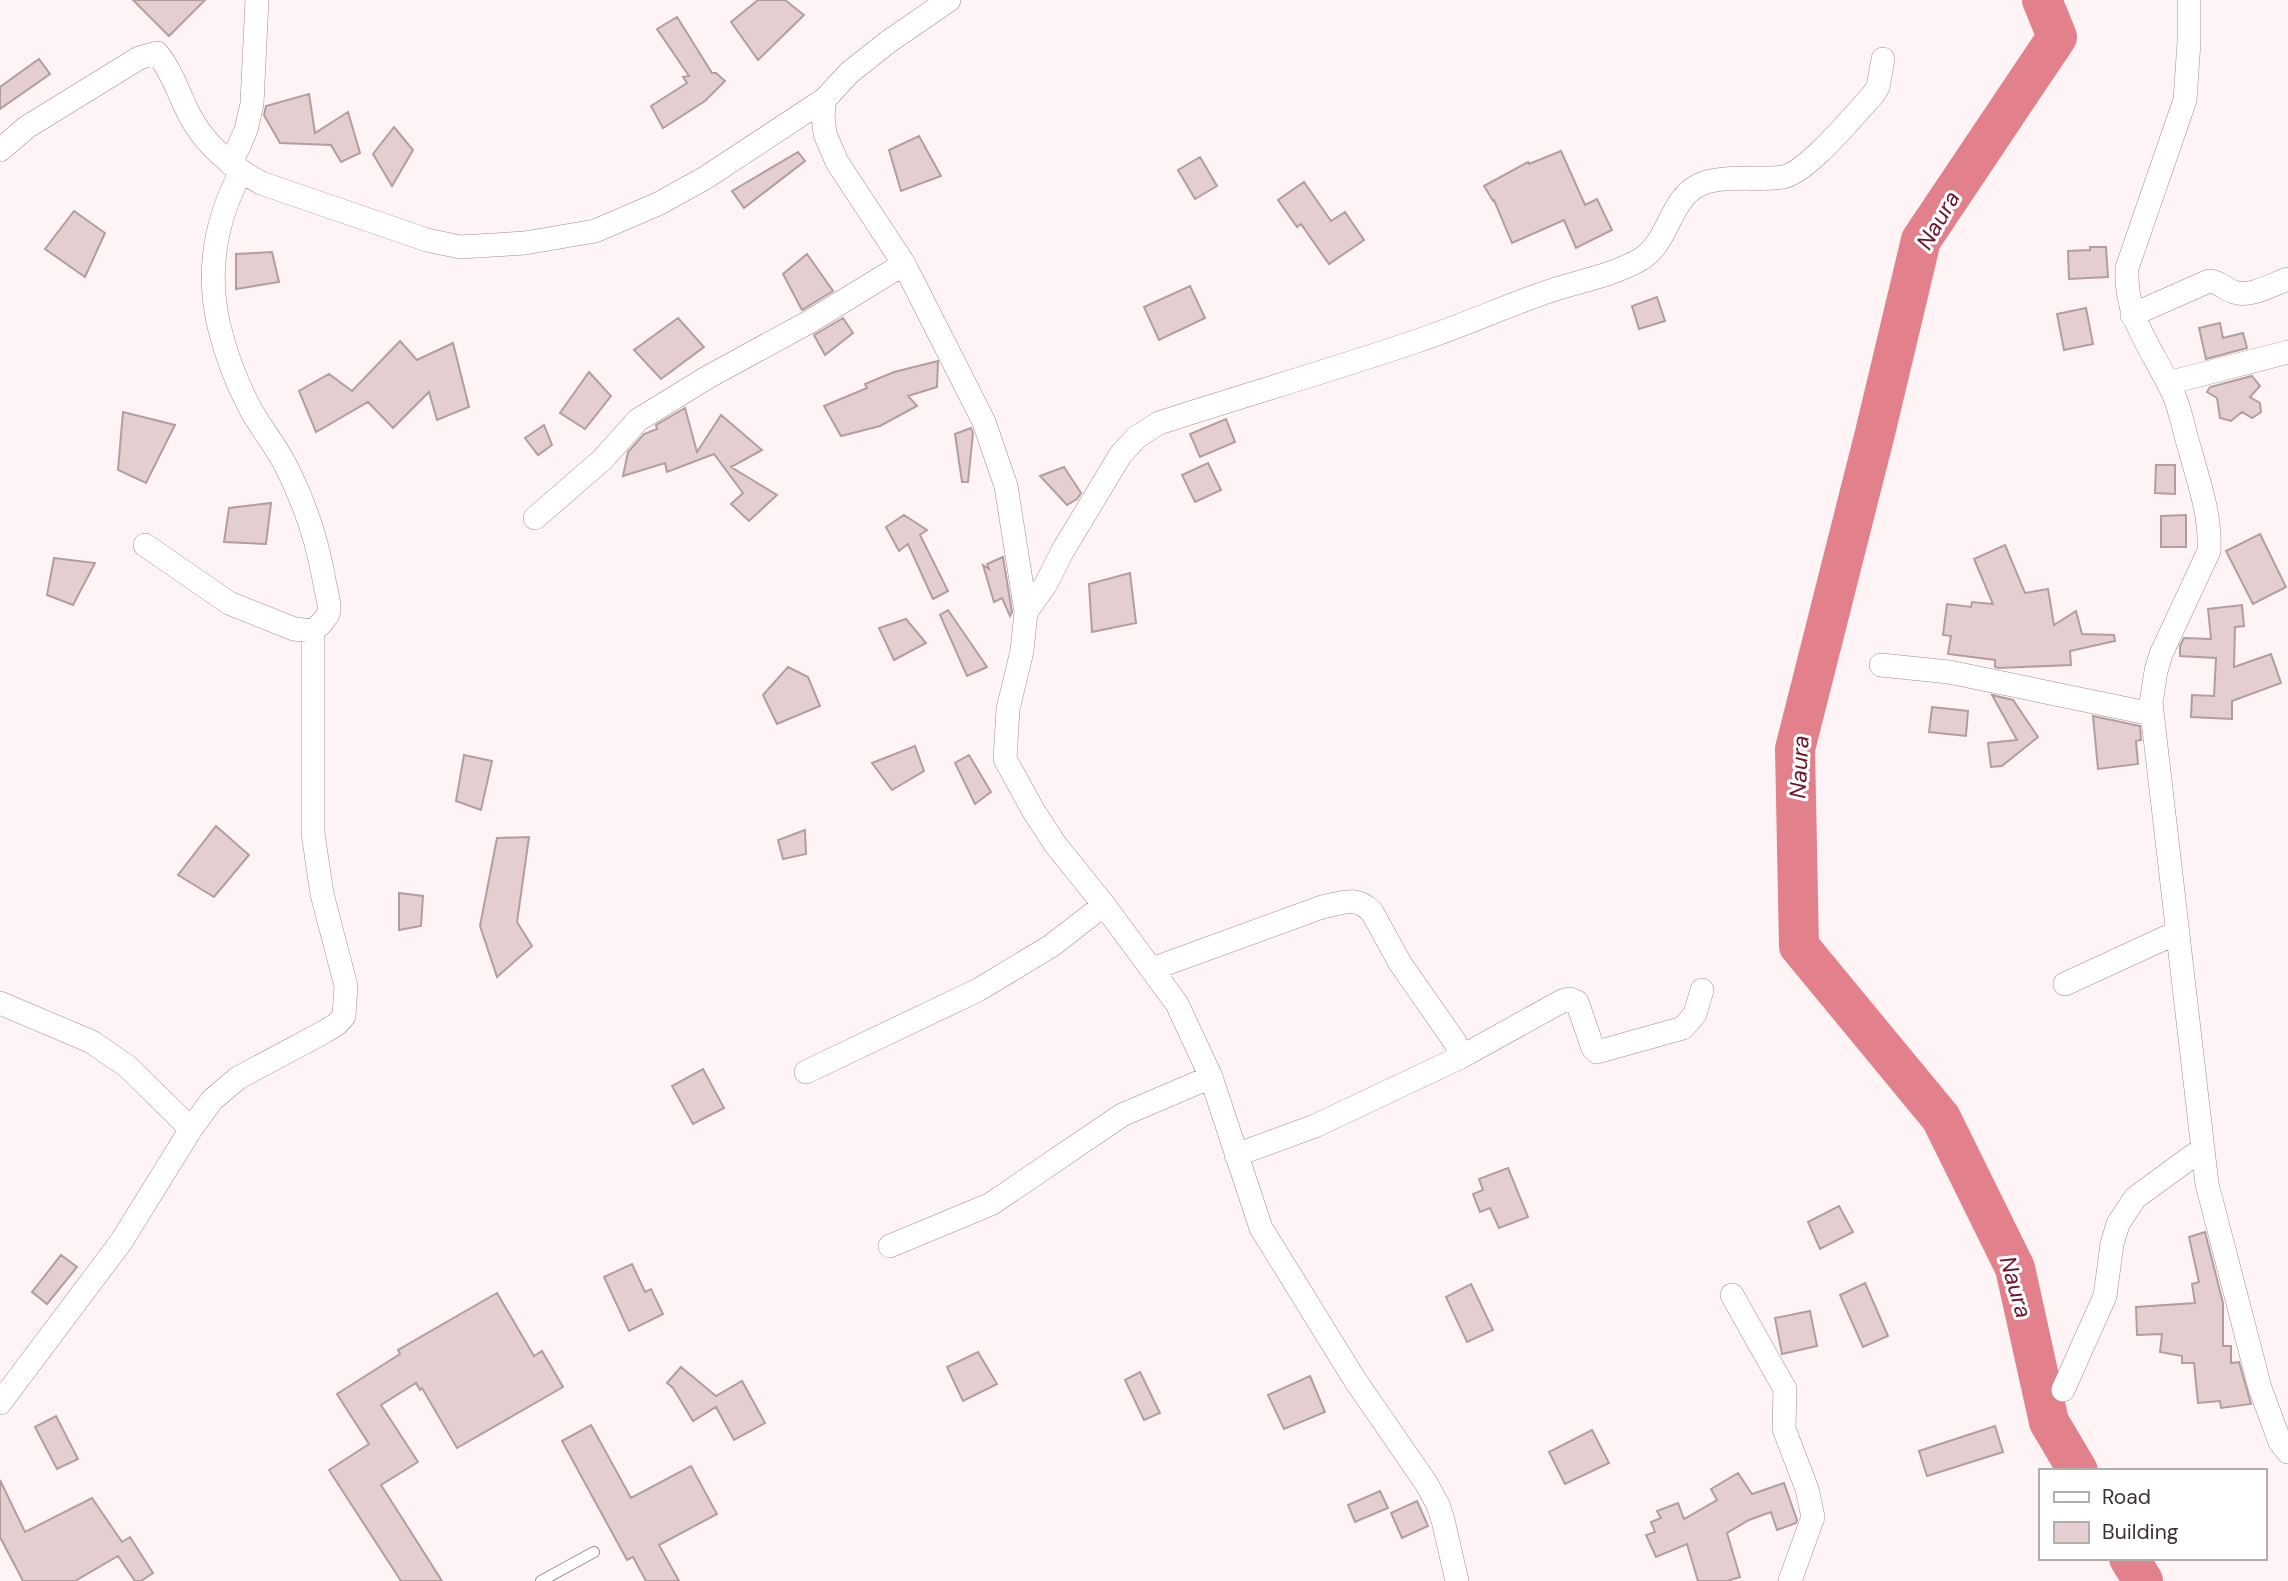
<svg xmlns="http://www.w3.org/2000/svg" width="2288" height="1581" viewBox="0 0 2288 1581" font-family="'DM Sans',sans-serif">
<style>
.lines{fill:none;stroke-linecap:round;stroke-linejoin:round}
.river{stroke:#e2808c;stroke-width:40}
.building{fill:#e5ced0;stroke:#b39d9f;stroke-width:2}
.lane-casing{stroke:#a28c8e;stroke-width:12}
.street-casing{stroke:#a28c8e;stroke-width:24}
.lane{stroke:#fff;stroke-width:10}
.street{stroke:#fff;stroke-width:23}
.labels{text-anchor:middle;stroke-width:6;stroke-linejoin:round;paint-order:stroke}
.water-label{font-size:23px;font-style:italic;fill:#6d162b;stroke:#fff}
</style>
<rect width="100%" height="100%" fill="#fef4f5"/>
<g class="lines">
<path class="river" d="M2042 0 2057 37 1921 240 1875 433 1795 749 1799 946 1941 1118 2015 1268 2049 1422 2078 1471
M2129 1558 2143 1581"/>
</g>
<path class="building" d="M133 0H205L169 36Z
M758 0H785L804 15 758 60 731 22Z
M677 17 712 73H716L725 81 705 101 663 128 651 106 687 83 683 77 689 76 657 29Z
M39 59 50 74 0 109V87Z
M309 94 315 133 348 112 360 153 341 162 331 145 280 143 264 115 266 106Z
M394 127 413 150 392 186 373 154Z
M919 136 941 176 901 191 889 150Z
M1561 151 1585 205 1597 199 1612 230 1576 248 1564 220 1512 243 1494 200 1493 201 1484 186 1528 162 1529 164Z
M798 152 805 161 744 208 732 191Z
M1200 157 1217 186 1195 199 1178 170Z
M1304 182 1331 221 1345 212 1364 240 1329 264 1301 224 1297 227 1278 200Z
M74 211 105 233 85 277 45 249Z
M2090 247H2106L2108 277 2069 279 2068 251 2090 250Z
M272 252 279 282 236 289V254Z
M807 254 833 291 802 310 783 274Z
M1190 286 1205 318 1159 340 1144 307Z
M1657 297 1665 321 1639 329 1632 306Z
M2086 308 2093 344 2064 350 2057 314Z
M678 318 704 347 661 379 634 350Z
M843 318 853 333 825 355 814 335Z
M2220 323 2223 338 2243 333 2247 348 2206 359 2199 328Z
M400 341 417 360 453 343 469 407 437 420 429 392 393 428 368 402 316 432 299 391 329 374 352 391Z
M938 361 937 387 908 396 917 406 880 426 841 436 824 406 867 388 865 384 894 372Z
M589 372 611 396 585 429 560 413Z
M2252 376 2260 386 2250 397 2260 403 2261 412 2252 418 2242 412 2231 421 2220 418 2217 398 2207 392 2210 387Z
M685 408 697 452 721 415 762 450 731 467 777 495 749 521 731 504 743 493 714 454 667 472 665 463 623 476 628 452 644 434 657 429 656 425Z
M123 412 175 425 146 483 118 470Z
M1226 419 1235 442 1200 457 1190 434Z
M544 425 552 445 538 455 525 438Z
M971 428 973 433 968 482H962L955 434Z
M1208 463 1221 490 1195 502 1182 475Z
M2156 465H2175V494L2155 493Z
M1064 467 1081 493 1077 499 1067 505 1040 476Z
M271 503 266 544 224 542 229 508Z
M904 515 927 530 920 535 948 591 933 599 908 544 899 551 886 527Z
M2186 515V547H2161V516Z
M2260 534 2286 587 2253 604 2226 551Z
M2005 545 2025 593 2048 589 2054 625 2076 611 2082 634 2114 635 2115 641 2070 651 2071 665 1999 668 1995 667V660L1948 654 1951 636 1943 635 1947 604 1971 607 1972 602 1993 604 1974 559Z
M1003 557 1012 612 1010 616 1002 598 994 602 983 565 989 569 987 564Z
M54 558 95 563 73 605 47 595Z
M1130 573 1136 623 1092 632 1089 584Z
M2242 605 2244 626 2235 627 2234 667 2271 654 2281 683 2232 701V719L2191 717 2192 695 2214 696 2216 658 2180 656V646L2184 638 2211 639 2208 609Z
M948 610 987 667 967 676 940 615Z
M906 619 926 643 894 660 879 628Z
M788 667 808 677 820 706 777 724 763 695Z
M1992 695 2013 700 2038 737 2002 766 1991 767 1988 743 2017 740Z
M1932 707 1968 711 1966 736 1929 732Z
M2093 716 2140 726 2141 740 2136 741 2138 764 2098 769Z
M915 746 924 771 892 790 872 763Z
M464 755 492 761 481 810 456 801Z
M969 755 991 792 975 804 955 763Z
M216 826 249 855 214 897 178 875Z
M805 830 806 854 783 859 778 840Z
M529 837 517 922 532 946 497 977 480 926 497 838Z
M399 893 423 896 421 926 399 930Z
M703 1069 724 1108 693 1124 672 1086Z
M1508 1168 1528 1217 1499 1228 1490 1208 1480 1212 1473 1194 1483 1190 1479 1179Z
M1839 1206 1853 1232 1820 1249 1808 1222Z
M2205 1232 2223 1303V1346H2231V1363L2239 1362 2251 1404 2221 1408 2220 1401 2198 1403 2194 1363H2182V1356L2160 1352 2162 1334 2137 1335 2136 1307 2195 1303 2192 1284 2199 1282 2189 1237Z
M61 1255 77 1267 47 1304 32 1292Z
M632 1264 645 1292 651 1289 663 1314 629 1331 604 1277Z
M1865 1283 1888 1336 1863 1347 1840 1295Z
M1471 1284 1493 1330 1467 1342 1446 1297Z
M497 1293 534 1356 542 1351 563 1387 457 1448 422 1388 420 1390 416 1383 381 1405 418 1462 381 1485 442 1581H401L329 1470 369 1444 337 1394 400 1354 398 1350Z
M1810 1311 1817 1346 1782 1354 1775 1318Z
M978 1352 997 1384 963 1401 947 1367Z
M681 1367 716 1396 742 1381 765 1423 734 1440 716 1407 693 1421 673 1388 667 1383Z
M1140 1372 1160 1413 1144 1420 1125 1380Z
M1310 1376 1325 1412 1284 1429 1268 1395Z
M56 1416 78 1459 57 1469 35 1427Z
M591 1425 631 1498 691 1466 717 1514 659 1545 679 1581H646L633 1557 627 1560 562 1441Z
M1995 1426 2003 1452 1927 1476 1919 1451Z
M1592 1430 1609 1463 1565 1484 1549 1452Z
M1738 1473 1752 1494 1784 1483 1797 1520 1796 1523 1777 1530 1771 1512 1749 1520 1727 1533 1740 1577 1727 1581H1698L1687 1544 1656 1557 1646 1535 1655 1532 1651 1522 1661 1518 1657 1511 1678 1503 1684 1519 1717 1500 1711 1489Z
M0 1480 25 1532 92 1498 122 1542 130 1537 153 1573 141 1581H135L118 1556 75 1581H23L0 1537Z
M1380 1491 1388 1508 1355 1522 1348 1505Z
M1417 1501 1428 1526 1402 1538 1391 1513Z"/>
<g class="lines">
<g class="lane-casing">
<path id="lane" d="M541 1581 594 1552"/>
</g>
<g class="street-casing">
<path id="street" d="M949 0 888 42 849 73 825 99 823 115 825 134 837 162 904 264 984 422 1006 486 1026 612 1022 651 1008 709 1005 759 1033 810 1055 844 1104 905 1177 1004 1211 1077 1261 1228 1355 1380 1426 1483 1438 1505 1443 1520 1457 1581
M2189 0V42L2185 100 2127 268C2125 320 2152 348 2173 393 2181 411 2184 431 2190 450 2199 483 2211 516 2209 551L2161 654 2156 671 2151 703 2207 1184 2260 1388 2280 1442 2288 1452
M0 150 27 127 139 58 157 53C172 71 179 95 190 116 206 146 232 167 261 183L427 240 460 247 525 243 595 231 658 204 705 178 825 99
M231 164 246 130 252 104 257 0
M2132 315 2209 281C2219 281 2224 289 2234 292 2250 298 2273 284 2288 279
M2168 383 2288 352
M535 518 602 460 638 420 708 377 809 322 904 264
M145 545 229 603 294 629 313 631
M1026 612 1046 584 1062 552 1121 454 1137 437 1159 423C1245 395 1332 370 1417 341 1459 327 1499 309 1541 294 1573 282 1611 277 1641 259 1669 242 1669 200 1699 185 1721 174 1758 181 1783 177 1808 172 1853 116 1872 96L1878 87 1883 59
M1881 665 1949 672 2152 714
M1152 969 1322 907C1343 903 1356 895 1372 912L1400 963 1455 1042 1461 1057
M2065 984 2178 932
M0 1003 92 1042 128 1067 191 1129
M806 1072 978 990 1051 946 1104 905
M1236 1155 1315 1126 1461 1057 1562 1001 1570 999 1577 1002 1593 1048 1597 1052 1683 1028 1695 1014 1702 990
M890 1246 991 1204 1122 1115 1211 1077
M1732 1295 1785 1389 1784 1429 1807 1489 1813 1517 1790 1581
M2063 1390 2105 1296 2112 1244 2118 1224 2135 1198 2202 1149
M0 1403 121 1242 191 1129 212 1100 238 1078 324 1032 337 1024 344 1016 346 986 322 894 313 833V631C319 626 327 619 329 611 330 602 325 588 324 579 317 540 303 499 285 464 275 445 261 428 251 410 237 384 226 355 219 326 206 271 215 221 241 172"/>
</g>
<use href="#lane" class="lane"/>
<use href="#street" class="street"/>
</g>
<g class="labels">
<g class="water-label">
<text transform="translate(1938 220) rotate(-60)" y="8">Naura</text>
<text transform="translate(1799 767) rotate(-87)" y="8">Naura</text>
<text transform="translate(2016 1287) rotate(74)" y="8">Naura</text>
</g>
</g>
<rect x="2039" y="1469" width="228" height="91" fill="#ffffff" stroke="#b1adad" stroke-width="2"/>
<rect x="2054" y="1492" width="35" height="10" fill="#ffffff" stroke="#b1adad" stroke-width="2"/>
<text x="2102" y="1504" font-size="21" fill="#3b3232">Road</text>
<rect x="2054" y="1522" width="35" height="21" fill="#e5ced0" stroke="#b1adad" stroke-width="2"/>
<text x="2102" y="1539" font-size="21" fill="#3b3232">Building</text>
</svg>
